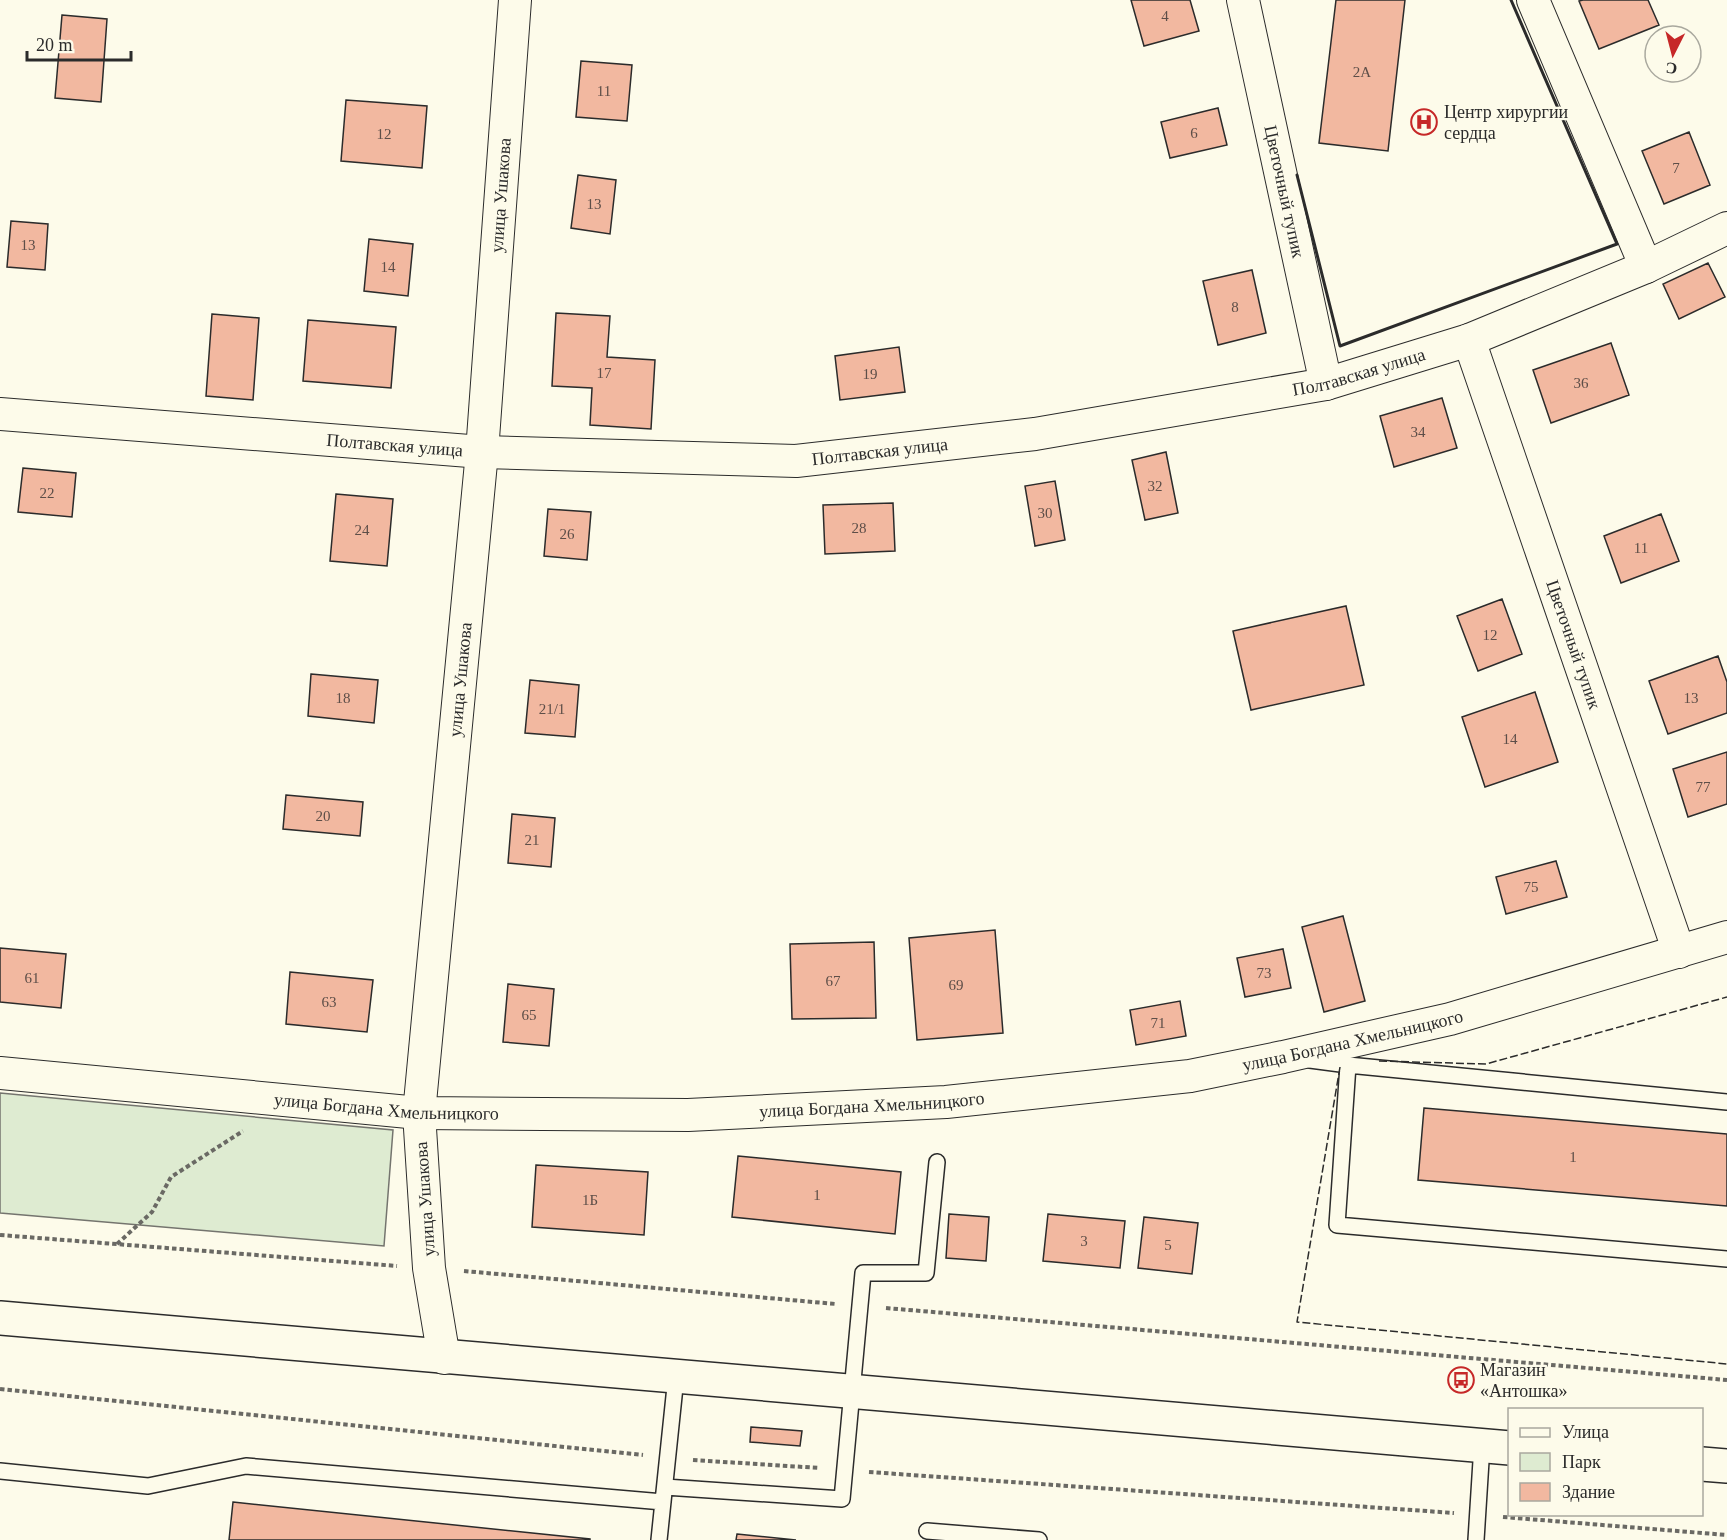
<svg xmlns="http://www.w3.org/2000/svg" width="1727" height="1540" viewBox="0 0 1727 1540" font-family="'Times New Roman',serif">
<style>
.green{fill:#deebd1;stroke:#74746e;stroke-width:1.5}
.building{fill:#f2b8a0;stroke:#2b2b2b;stroke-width:1.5}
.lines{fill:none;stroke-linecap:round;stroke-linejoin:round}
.service-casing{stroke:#2b2b2b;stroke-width:18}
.minor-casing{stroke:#2b2b2b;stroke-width:34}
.secondary-casing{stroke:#2b2b2b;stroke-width:36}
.path{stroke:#6a6964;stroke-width:4;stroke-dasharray:4.5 3;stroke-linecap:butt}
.service{stroke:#fdfbea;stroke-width:15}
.minor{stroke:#fdfbea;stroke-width:32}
.secondary{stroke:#fdfbea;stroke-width:33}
.fence{stroke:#2b2b2b;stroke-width:1.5;stroke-dasharray:8 3;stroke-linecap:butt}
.wall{stroke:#2b2b2b;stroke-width:3}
.labels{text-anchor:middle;stroke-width:4.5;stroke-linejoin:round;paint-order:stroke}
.number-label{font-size:15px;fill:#5d4e48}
.poi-label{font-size:18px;fill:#2b2b2b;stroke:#fdfbea;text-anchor:start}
.street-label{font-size:18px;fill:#2b2b2b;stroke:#fdfbea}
</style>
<rect width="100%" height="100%" fill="#fdfbea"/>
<path class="green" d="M0 1093 393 1130 384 1246 0 1213Z"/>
<path class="building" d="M1131 0H1190L1199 31 1144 46Z
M1336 0H1405L1388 151 1319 143Z
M1583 0H1648L1659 25 1599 49 1579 1Z
M62 15 107 19 101 102 55 98Z
M581 61 632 65 627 121 576 117Z
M346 100 427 106 422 168 341 161Z
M1218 108 1227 145 1170 158 1161 122Z
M1689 132 1710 185 1664 204 1642 151Z
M578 175 616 180 610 234 571 228Z
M11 221 48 224 45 270 7 267Z
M369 239 413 244 408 296 364 291Z
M1708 263 1725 297 1679 319 1663 284Z
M1252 270 1266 333 1218 345 1203 281Z
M556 313 610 316 607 357 655 360 651 429 590 425 592 388 552 386Z
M212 314 259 318 253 400 206 396Z
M308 320 396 327 391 388 303 381Z
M1611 343 1629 395 1551 423 1533 370Z
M899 347 905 392 840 400 835 356Z
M1442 398 1457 448 1394 467 1380 416Z
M1166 452 1178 513 1145 520 1132 460Z
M23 468 76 473 72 517 18 512Z
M1055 481 1065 540 1035 546 1025 486Z
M336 494 393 499 387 566 330 561Z
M893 503 895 551 825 554 823 505Z
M548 509 591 512 587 560 544 556Z
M1661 514 1679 561 1621 583 1604 536Z
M1502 599 1522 654 1478 671 1457 616Z
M1346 606 1364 685 1251 710 1233 631Z
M1718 656 1727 682V713L1668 734 1649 681Z
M311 674 378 680 374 723 308 716Z
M530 680 579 685 575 737 525 733Z
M1535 692 1558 762 1485 787 1462 717Z
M1727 752V804L1688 817 1673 769Z
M286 795 363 802 360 836 283 829Z
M512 814 555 818 551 867 508 863Z
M1556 861 1567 897 1506 914 1496 877Z
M1343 916 1365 1001 1324 1012 1302 927Z
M995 930 1003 1033 917 1040 909 938Z
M874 942 876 1018 792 1019 790 944Z
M0 948 66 954 61 1008 0 1002Z
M1283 949 1291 988 1245 997 1237 958Z
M290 972 373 980 367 1032 286 1024Z
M508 984 554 989 549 1046 503 1042Z
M1180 1001 1186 1036 1136 1045 1130 1010Z
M1424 1108 1727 1134V1206L1418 1180Z
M738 1156 901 1172 895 1234 732 1217Z
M536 1165 648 1172 644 1235 532 1227Z
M949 1214 989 1217 986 1261 946 1258Z
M1048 1214 1125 1221 1120 1268 1043 1261Z
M1144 1217 1198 1223 1192 1274 1138 1268Z
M751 1427 802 1431 800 1446 750 1442Z
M233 1502 590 1539V1540H229Z
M737 1534 796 1540H736Z"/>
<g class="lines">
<g class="service-casing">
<path id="service" d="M1310 1060 1348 1065 1337 1225 1727 1259
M1348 1065 1727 1102
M0 1471 148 1486 246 1466 663 1502
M665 1487 842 1499 863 1273H926L937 1162
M927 1531 1039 1540
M659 1540 676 1377
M1476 1540 1482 1445"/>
</g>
<g class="minor-casing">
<g id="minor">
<path id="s1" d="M1243 0 1326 384"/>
<path d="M1533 0 1646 267"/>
<path id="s2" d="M1469 340 1679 952"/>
<path id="s3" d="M0 414 482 452 796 461 1035 434 1326 384 1469 340 1646 267 1727 228"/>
<path id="s4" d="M0 1073 419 1113 688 1115 946 1102 1190 1076 1283 1057 1450 1019 1727 937"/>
<path id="s5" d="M444 1358 429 1268 419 1113 482 452 515 0"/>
</g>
</g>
<g class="secondary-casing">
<path id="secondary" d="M0 1318 1510 1448
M1702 1464 1727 1466"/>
</g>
<path class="path" d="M0 1235 397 1266
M117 1244 152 1212 171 1177 243 1131
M464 1271 836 1304
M886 1308 1727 1380
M0 1389 643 1455
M693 1460 820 1468
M869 1472 1454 1513
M1503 1517 1727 1535"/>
<use href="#service" class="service"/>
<use href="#minor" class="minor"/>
<use href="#secondary" class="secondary"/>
<path class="fence" d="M1379 1061 1486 1064 1727 997
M1340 1067 1297 1322 1727 1364"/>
<path class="wall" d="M1297 175 1340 346 1617 244 1511 0"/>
</g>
<defs>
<g id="hospital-ring" transform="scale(1.35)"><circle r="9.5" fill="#fdfbea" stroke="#c62828" stroke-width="1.5"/><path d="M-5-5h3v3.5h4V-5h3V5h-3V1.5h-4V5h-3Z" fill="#c62828"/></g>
<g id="bus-ring" transform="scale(1.35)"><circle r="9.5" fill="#fdfbea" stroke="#c62828" stroke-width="1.5"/><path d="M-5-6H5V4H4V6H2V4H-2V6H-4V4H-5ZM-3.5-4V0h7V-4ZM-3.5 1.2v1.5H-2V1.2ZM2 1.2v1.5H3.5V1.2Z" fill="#c62828"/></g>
</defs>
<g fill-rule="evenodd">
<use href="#hospital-ring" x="1424" y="122"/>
<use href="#bus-ring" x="1461" y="1380"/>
</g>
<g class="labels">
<g class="number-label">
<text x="1165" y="21">4</text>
<text x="1362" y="77">2А</text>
<text x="604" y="96">11</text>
<text x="1194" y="138">6</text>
<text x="384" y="139">12</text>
<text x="1676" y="173">7</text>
<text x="594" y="209">13</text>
<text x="28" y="250">13</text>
<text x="388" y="272">14</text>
<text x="1235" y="312">8</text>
<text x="604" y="378">17</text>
<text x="870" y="379">19</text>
<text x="1581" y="388">36</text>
<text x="1418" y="437">34</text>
<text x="1155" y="491">32</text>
<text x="47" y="498">22</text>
<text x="1045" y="518">30</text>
<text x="859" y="533">28</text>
<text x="362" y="535">24</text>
<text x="567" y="539">26</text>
<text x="1641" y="553">11</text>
<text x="1490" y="640">12</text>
<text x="343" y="703">18</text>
<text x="1691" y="703">13</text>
<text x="552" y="714">21/1</text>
<text x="1510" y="744">14</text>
<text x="1703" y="792">77</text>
<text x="323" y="821">20</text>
<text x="532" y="845">21</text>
<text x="1531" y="892">75</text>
<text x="1264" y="978">73</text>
<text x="32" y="983">61</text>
<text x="833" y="986">67</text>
<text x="956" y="990">69</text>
<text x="329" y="1007">63</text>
<text x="529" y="1020">65</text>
<text x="1158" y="1028">71</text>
<text x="1573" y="1162">1</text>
<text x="817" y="1200">1</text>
<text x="590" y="1205">1Б</text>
<text x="1084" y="1246">3</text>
<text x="1168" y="1250">5</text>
</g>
<g class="poi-label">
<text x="1444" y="118">Центр хирургии<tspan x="1444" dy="21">сердца</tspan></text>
<text x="1480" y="1376">Магазин<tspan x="1480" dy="21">«Антошка»</tspan></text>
</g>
<g class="street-label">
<text dy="6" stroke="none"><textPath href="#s1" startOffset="196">Цветочный тупик</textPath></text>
<text dy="6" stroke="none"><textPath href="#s5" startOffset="1168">улица Ушакова</textPath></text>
<text dy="6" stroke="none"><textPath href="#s3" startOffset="1368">Полтавская улица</textPath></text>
<text dy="6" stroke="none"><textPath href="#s3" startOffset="396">Полтавская улица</textPath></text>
<text dy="6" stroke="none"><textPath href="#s3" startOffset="882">Полтавская улица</textPath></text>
<text dy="6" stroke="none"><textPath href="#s2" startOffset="322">Цветочный тупик</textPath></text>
<text dy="6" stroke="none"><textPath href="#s5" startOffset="682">улица Ушакова</textPath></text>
<text dy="6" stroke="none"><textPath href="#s4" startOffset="1360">улица Богдана Хмельницкого</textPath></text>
<text dy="6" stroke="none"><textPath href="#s4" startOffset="874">улица Богдана Хмельницкого</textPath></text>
<text dy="6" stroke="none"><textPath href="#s4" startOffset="388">улица Богдана Хмельницкого</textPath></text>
<text transform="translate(425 1199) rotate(-94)" y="6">улица Ушакова</text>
</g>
</g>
<rect x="1508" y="1408" width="195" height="108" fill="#fdfbea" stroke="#a9a89e" stroke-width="1.5"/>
<rect x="1520" y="1428" width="30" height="9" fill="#fdfbea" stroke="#a9a89e" stroke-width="1.5"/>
<text x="1562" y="1438" font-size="18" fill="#2b2b2b">Улица</text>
<rect x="1520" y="1453" width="30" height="18" fill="#deebd1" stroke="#a9a89e" stroke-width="1.5"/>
<text x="1562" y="1468" font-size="18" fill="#2b2b2b">Парк</text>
<rect x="1520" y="1483" width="30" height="18" fill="#f2b8a0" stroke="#a9a89e" stroke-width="1.5"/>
<text x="1562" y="1498" font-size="18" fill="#2b2b2b">Здание</text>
<g transform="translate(1673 54) rotate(186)"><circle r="28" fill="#fdfbea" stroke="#a9a89e" stroke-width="1.5"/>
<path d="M0-4.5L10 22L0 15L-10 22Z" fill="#c62828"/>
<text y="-9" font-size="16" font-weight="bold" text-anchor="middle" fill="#2b2b2b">С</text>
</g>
<path d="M27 51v9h104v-9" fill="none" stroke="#2b2b2b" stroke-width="3"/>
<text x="36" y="51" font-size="18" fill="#2b2b2b" stroke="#fdfbea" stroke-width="4.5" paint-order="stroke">20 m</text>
</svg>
